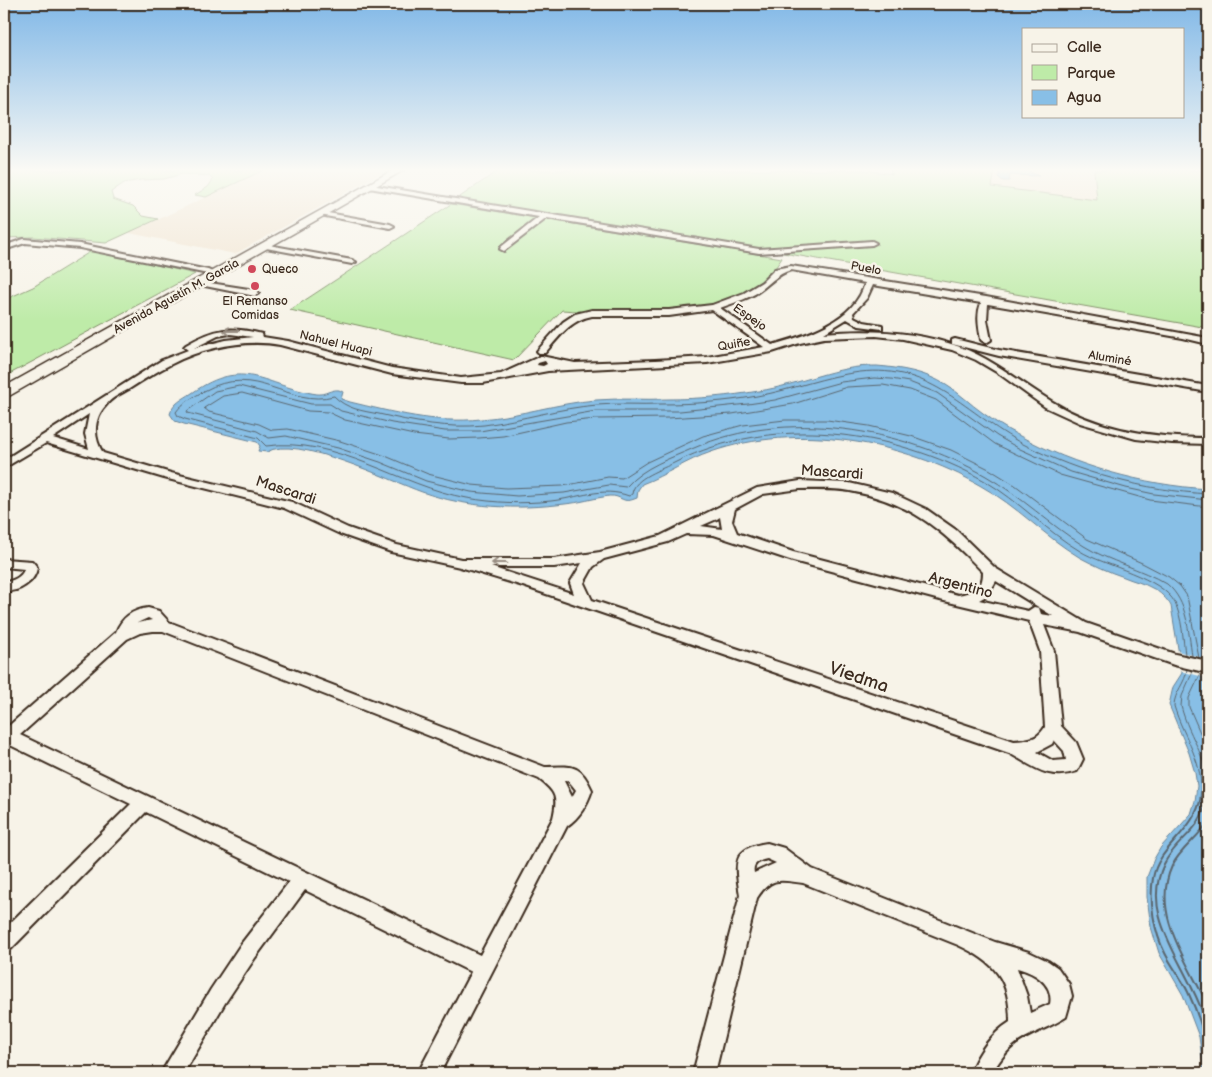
<svg xmlns="http://www.w3.org/2000/svg" width="1212" height="1077" viewBox="0 0 1212 1077" font-family="'Balsamiq Sans',sans-serif">
<style>
.built{fill:#f0e2ce}
.green{fill:#beeba8;stroke:#7c8a63}
.water{fill:#88bfe6;stroke:#698396}
.pier{fill:#f7f3e8}
.lines{fill:none;stroke-linecap:round;stroke-linejoin:round}
.shore-far1{stroke:#5a666e;stroke-width:1}
.shore{stroke:#5a666e;stroke-width:2}
.street-casing{stroke:#3b2a1e;stroke-width:4}
.secondary-casing{stroke:#3b2a1e;stroke-width:3}
.street{fill:#f7f3e8;fill-rule:evenodd}
.secondary{fill:#f7f3e8;fill-rule:evenodd}
.oneway{stroke:#998e83}
.poi-dot{fill:#d1495b;stroke:#f7f3e8;stroke-width:2}
.labels{text-anchor:middle;stroke-width:5;stroke-linejoin:round;paint-order:stroke}
.far-street-label{font-size:12px;fill:#3b2a1e;stroke:#f7f3e8}
.far-poi-label{font-size:12px;fill:#3b2a1e;stroke:#f7f3e8;text-anchor:start}
.street-label{font-size:15px;fill:#3b2a1e;stroke:#f7f3e8}
.near-street-label{font-size:18px;fill:#3b2a1e;stroke:#f7f3e8}
</style>
<rect width="100%" height="100%" fill="#f7f3e8"/>
<filter id="ink" filterUnits="userSpaceOnUse"><feTurbulence type="fractalNoise" baseFrequency=".02" numOctaves="2"/><feDisplacementMap in="SourceGraphic" scale="10" xChannelSelector="R" yChannelSelector="G"/><feConvolveMatrix kernelMatrix="1 2 1 2 8 2 1 2 1" color-interpolation-filters="sRGB"/></filter>
<g filter="url(#ink)">
<path class="built" d="M264 170H387L235 254 129 233Z
M995 170H1094L1097 201 992 187Z"/>
<path class="green" d="M4 170H264L206 197 195 195 208 187 213 180 209 176 182 174 164 179 141 180 124 183 111 192 113 199 133 206 143 216 158 219 106 243 34 237 4 238Z
M499 170H865L893 174 890 173 891 170H995L992 187 1097 200 1094 170H1208V328L738 245 457 199Z
M451 204 782 258C774 270 766 282 754 289 706 318 617 314 562 310L514 360 290 310Z
M93 250 195 274 4 377V300L33 287Z"/>
<path class="water" d="M1001 170H1026L1039 176 1010 175 1009 181H1003L998 177Z
M877 366C901 368 926 372 946 385 960 393 970 404 983 413 994 421 1006 429 1018 435 1075 466 1143 485 1208 489V1073H1204L1199 1037 1183 995 1159 953 1151 927 1147 897V877L1154 859 1161 847 1191 814 1195 801 1197 786 1195 773 1189 753 1169 705 1173 687 1182 673 1171 606C1168 600 1159 591 1152 588 1144 583 1133 581 1124 577 1109 572 1094 565 1079 557 1044 536 1017 506 981 486 903 441 797 422 711 452 687 460 666 475 642 484L638 490 637 498C621 505 623 495 609 496 594 498 579 503 565 504 517 510 467 508 422 492 391 481 295 434 267 452L258 451 260 446 257 442 184 424 175 421 170 414C173 403 183 399 192 393 245 356 263 386 317 394 325 395 331 389 339 390L343 392 341 399 350 402C392 412 436 424 481 419 520 416 557 403 596 400 620 398 644 400 668 399 699 399 729 396 759 391 799 385 837 365 877 366Z"/>
<path class="pier" d="M1177 651 1208 659V678L1180 671Z"/>
<g class="lines">
<path class="shore-far1" d="M1185 655C1183 638 1182 618 1175 603 1162 577 1104 566 1080 551 1046 531 1019 501 985 481 892 429 773 414 676 462 661 470 634 477 632 494L629 496C602 486 578 498 551 501 523 504 495 503 467 498 399 486 337 436 266 446L258 438 185 419 178 416 176 412C183 402 194 397 204 391 256 362 288 408 334 396 346 409 363 411 379 414 413 422 449 429 484 425 522 420 559 408 597 405 618 403 640 405 661 404 693 404 725 402 757 396 792 390 825 376 860 372 933 364 965 413 1023 444 1081 474 1144 490 1208 494
M1192 656C1188 630 1188 602 1167 584 1140 568 1110 562 1084 546 1050 525 1021 496 986 476 902 428 785 408 694 448 671 458 643 467 626 487L609 485 564 493 517 496 471 492 426 481 380 462 338 448 286 436 269 438 257 431 188 413 187 411 215 391 239 386 311 404H330L341 411 392 423 445 431H480L596 411H680L748 404 775 400 841 382 874 378 891 379 909 382 937 393 997 436 1020 449 1071 472 1126 488 1154 494 1208 500
M1199 658 1187 596 1180 586 1169 577 1142 563 1087 539 1015 485 989 469 951 450 911 436 869 426 827 420H785L743 425 703 436 647 462 622 478 608 477 563 486 506 488 472 485 428 474 383 455 340 441 288 429 272 430 259 424 209 412 204 408 223 396 242 393 308 411 328 412 345 420 414 435 449 439 479 438 503 436 566 422 596 419 668 418 732 414 793 404 847 387 883 385 910 390 936 400 995 444 1060 475 1150 500 1208 507
M1187 669C1186 683 1174 692 1174 706 1183 737 1206 764 1200 798
M1193 671 1182 696 1181 706C1189 739 1212 761 1207 798
M1201 673 1189 698V707L1208 751"/>
<path class="shore" d="M1201 797C1194 833 1159 845 1153 878 1149 901 1154 932 1165 953 1172 967 1182 979 1188 992 1199 1015 1206 1037 1208 1062
M1207 797C1201 834 1178 836 1164 864 1143 908 1173 948 1191 986 1198 1000 1204 1014 1208 1029
M1208 822C1198 838 1180 849 1172 866 1150 914 1189 964 1208 1006"/>
<g class="street-casing">
<path id="street" d="M371 185 759 249 872 241 876 243 872 245 759 253 547 218 504 251 500 249 501 247 539 217 369 188V186Z
M322 212 390 224 394 226 390 228 320 215 318 214Z
M24 239 80 244 208 270 212 272 208 274 80 248 25 243 4 250V246Z
M263 244 352 260 356 262 352 264 266 248 262 246Z
M791 266 986 297 1208 338V344L1183 338 988 304 987 320 991 340 986 343 981 340C979 327 976 316 981 303L873 285 867 298 853 313 854 317 864 322 882 325V329L859 326 847 319 824 333C870 329 916 331 960 347 994 360 1020 382 1051 401 1097 430 1154 438 1208 438V444L1172 443 1136 439 1080 423 1045 407 998 373 976 360 952 350 903 339 876 336 824 338 800 343 772 352 707 363 548 371 483 383H461L392 374 280 345C259 341 237 343 215 348 183 355 157 371 129 389 122 393 112 397 107 404 93 418 93 437 103 453L171 473 292 502 348 528 397 545 461 559H554L600 552 660 536 757 488 800 481 849 483 892 493 926 509 956 530 995 568 1086 623 1175 654 1208 661V673L1174 665 1080 632 1044 625 1054 651 1061 726 1076 742 1083 759 1077 771C1048 781 1033 766 1009 753L523 586 460 567 391 552 340 534 284 508 164 478 46 443 4 468V460L162 360 188 350 184 347 186 345C215 328 230 326 262 334L263 337 288 341 392 368 461 378 501 374 541 356 575 363 655 360 707 357 764 347 712 310 669 316H592C570 320 559 337 545 353H539L537 351 563 322 575 314 592 310H669L712 305 744 293 762 282 775 269ZM791 270 865 283C855 321 805 336 772 345L720 308C730 304 741 301 751 296 766 289 775 274 791 270ZM230 334 253 337 226 340 194 348 218 336ZM545 361 547 364 543 366 537 365 538 363ZM89 414 85 434 89 449 53 438ZM800 489C816 489 834 488 850 491 911 502 942 530 983 572 983 590 973 592 958 595L793 552 737 533 732 521 735 509 763 494ZM720 517 722 529 701 526 717 519ZM686 534 714 535 793 561 940 600 1029 621 1040 651 1045 727C1037 740 1028 740 1014 741L592 600 584 583 593 567 604 559 668 542ZM582 563 570 583 574 594 491 567H554ZM996 581 1053 616 1041 614 1039 608 1034 607 1028 611 979 600 988 595ZM1054 740 1064 751 1066 760 1053 761 1037 752 1052 744Z
M197 281 255 290 259 293 255 296 200 285 196 283Z
M955 339 999 350 1208 386V392L999 356 952 344V340Z
M4 559 32 561 37 567C36 582 18 593 4 591V583C12 580 22 578 24 569L4 567Z
M148 608 159 611 169 622 545 767C572 766 580 763 592 790 587 805 580 817 567 826L440 1073H418L471 972 305 890 255 958 225 1003 184 1073H161L211 989 241 944 289 882 146 812 11 949 4 952V929L131 804 8 744 4 746V730L116 632C122 617 132 610 148 608ZM148 618 152 620 137 623ZM153 631H163L539 779C556 792 558 797 553 818L480 955 20 735 127 639 140 633ZM568 780 576 790 572 797 564 781Z
M767 843 784 848 812 869 995 942 1029 952 1048 961 1058 968 1069 984 1072 996 1066 1017C1032 1038 1015 1033 992 1073H970C978 1053 991 1034 1010 1022 1010 979 995 962 958 945L803 883C780 880 771 876 757 898L715 1073H693L740 895C735 865 731 848 767 843ZM767 859 776 863 754 873C752 863 759 861 767 859ZM1017 968C1033 972 1054 983 1050 1004L1030 1013 1027 996Z"/>
</g>
<g class="secondary-casing">
<path id="secondary" d="M393 170H404L9 396 4 397V387Z"/>
</g>
<use href="#street" class="street"/>
<use href="#secondary" class="secondary"/>
</g>
<defs><path id="oneway-shaft" d="M-6 0H5M1.5-3L5.5 0L1.5 3" fill="none" stroke-width="1.6" stroke-linecap="round" stroke-linejoin="round" transform="scale(1.25)"/></defs>
<g class="oneway">
<use href="#oneway-shaft" transform="translate(231 331) rotate(-180)"/>
<use href="#oneway-shaft" transform="translate(499 563) rotate(-180)"/>
</g>
</g>
<linearGradient id="sky" x2="0" y2="1"><stop stop-color="#81b8e7"/><stop offset="0.53" stop-color="#fbfaf5"/><stop offset="1" stop-color="#fbfaf5" stop-opacity="0"/></linearGradient>
<rect width="1212" height="321" fill="url(#sky)"/>
<g class="poi-dot">
<circle cx="252" cy="269" r="5"/>
<circle cx="255" cy="286" r="5"/>
</g>
<g class="labels">
<g class="far-street-label">
<text transform="translate(866 268) rotate(10)" y="4">Puelo</text>
<text transform="translate(176 296) rotate(-29)" y="4">Avenida Agustín M. García</text>
<text transform="translate(750 317) rotate(35)" y="4">Espejo</text>
<text transform="translate(336 343) rotate(14)" y="4">Nahuel Huapi</text>
<text transform="translate(734 344) rotate(-10)" y="4">Quiñe</text>
<text transform="translate(1110 358) rotate(9)" y="4">Aluminé</text>
</g>
<g class="far-poi-label">
<text x="262" y="273">Queco</text>
<text x="255" y="305" text-anchor="middle">El Remanso<tspan x="255" dy="14">Comidas</tspan></text>
</g>
<g class="street-label">
<text transform="translate(832 472) rotate(4)" y="5">Mascardi</text>
<text transform="translate(286 490) rotate(18)" y="5">Mascardi</text>
<text transform="translate(961 585) rotate(15)" y="5">Argentino</text>
</g>
<g class="near-street-label">
<text transform="translate(859 677) rotate(19)" y="6">Viedma</text>
</g>
</g>
<rect width="1212" height="1077" fill="none" stroke="#f7f3e8" stroke-width="20"/>
<rect x="10" y="10" width="1192" height="1057" fill="none" stroke="#3b2a1e" stroke-width="2" filter="url(#ink)"/>
<rect x="1022" y="28" width="162" height="90" fill="#f7f3e8" stroke="#aca397"/>
<rect x="1032" y="44" width="25" height="8" fill="#f7f3e8" stroke="#aca397"/>
<text x="1067" y="52" font-size="15" fill="#3b2a1e">Calle</text>
<rect x="1032" y="65" width="25" height="15" fill="#beeba8" stroke="#aca397"/>
<text x="1067" y="78" font-size="15" fill="#3b2a1e">Parque</text>
<rect x="1032" y="90" width="25" height="15" fill="#88bfe6" stroke="#aca397"/>
<text x="1067" y="102" font-size="15" fill="#3b2a1e">Agua</text>
</svg>
